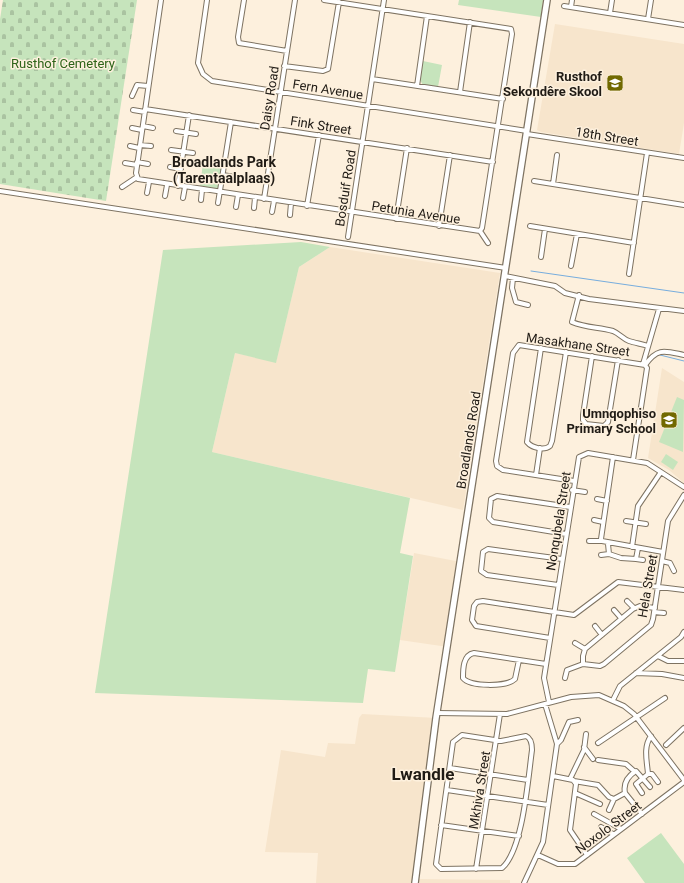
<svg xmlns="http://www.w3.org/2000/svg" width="684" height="883" viewBox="0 0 684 883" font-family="Roboto,sans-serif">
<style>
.built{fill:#f7e5cc}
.green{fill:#c6e4bc}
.cemetery{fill:url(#cemetery-stones)}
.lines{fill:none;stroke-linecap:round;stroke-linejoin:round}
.stream{stroke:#77adde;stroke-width:1}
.street-casing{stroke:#7e7362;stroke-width:6}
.secondary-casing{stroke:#7e7362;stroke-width:8}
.street{stroke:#fff;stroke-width:4}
.secondary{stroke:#fff;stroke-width:5.5}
.labels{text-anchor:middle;stroke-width:3;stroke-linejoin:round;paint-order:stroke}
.park-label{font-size:13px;fill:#2e6419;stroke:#fdf0dd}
.poi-label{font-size:13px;font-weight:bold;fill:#201b15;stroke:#fdf0dd;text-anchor:end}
.street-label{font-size:13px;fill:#201b15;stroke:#fdf0dd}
.neighbourhood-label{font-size:14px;font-weight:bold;fill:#201b15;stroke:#fdf0dd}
.district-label{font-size:17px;font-weight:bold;fill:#201b15;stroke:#fdf0dd}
</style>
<defs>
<pattern id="cemetery-stones" width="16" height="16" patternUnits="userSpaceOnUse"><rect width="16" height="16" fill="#c6e4bc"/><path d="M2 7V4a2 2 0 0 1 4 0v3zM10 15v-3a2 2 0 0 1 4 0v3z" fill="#aac3a1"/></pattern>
</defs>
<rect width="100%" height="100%" fill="#fdf0dd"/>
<path class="built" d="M555 24 684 44V123L679 154 541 132 537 130Z
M330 247 500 273 463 510 212 452 235 353 276 362 299 267Z
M662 368 684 382V483L669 470 648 458Z
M414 553 461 562 448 647 400 640Z
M362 714 437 718 416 879 510 880V883H316L318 853 265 852 281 750 325 757 328 743 355 744 359 718Z"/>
<path class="green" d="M459 0H543L541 17 458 5Z
M423 61 442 65 438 87 423 85 420 80Z
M203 163 222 166 219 188 217 189 200 187Z
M301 242 330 247 299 267 276 363 235 353 212 452 410 498 400 553 413 556 395 672 368 669 363 703 95 693 163 250Z
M677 397 684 400 683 452 659 442Z
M666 454 678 462 673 470 661 462Z
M661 833 684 864V883H645L627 858Z"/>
<path class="cemetery" d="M3 0H137L106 201 0 184V19Z"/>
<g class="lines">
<path class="stream" d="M531 271 684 293
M660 355 684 361"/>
<g class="street-casing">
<path id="street" d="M161 0 136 173 138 179 480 231 482 228 512 34 511 29 324 0
M207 0 198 63 203 74 212 81 527 131
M244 0 238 37 239 43 287 51
M564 6 684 25
M571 7 572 0
M610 13 612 0
M648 19 651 0
M284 66 323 71 328 69 339 2
M372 79 503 99
M417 86 427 16
M460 92 470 22
M132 96 137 85 148 86
M145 109 493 162
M133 110 145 112
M143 126 153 128
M132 128 142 130
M176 131 196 134
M527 134 684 158
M140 145 151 146
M130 146 139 148
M171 150 193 153
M137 162 148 164
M125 163 137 165
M170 167 181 169
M223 175 234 177
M534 181 684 205
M553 184 557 155
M178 186 189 115
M122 187 137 177
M0 191 506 268
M147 193 149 182
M165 196 167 185
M183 198 185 187
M264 199 295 0
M201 200 202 190
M218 203 231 122
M307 206 319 135
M236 207 238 195
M254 208 255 198
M272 212 274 201
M290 215 291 203
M396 219 407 148
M439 226 450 155
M530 226 634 243
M480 231 488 243
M348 237 384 0
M541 257 545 229
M571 266 577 234
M629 274 647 153
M505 276 555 286 565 293 589 299 684 311
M513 278 512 288 516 302 528 305
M579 295 572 322C586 328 599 327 613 331 620 334 623 339 629 341 635 343 642 344 648 346
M541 348 527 442C532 448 544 451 550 446L552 441 566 352
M592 356 583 415V420L586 424 604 426 608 422 618 360
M643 364 659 309
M645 365C658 347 665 351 684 355
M613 457 601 539 602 541 663 552
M536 475 540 448
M574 481 503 470 497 466 496 461 513 353 519 345 645 365 647 368 633 460
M572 490 585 492
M597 499 607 501
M594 520 603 522
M626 521 646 524
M566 534 493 522 489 518 491 499 497 496 570 507
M589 541H602
M608 544 609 554 621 558 636 559 638 548
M632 547 638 506 661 472
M601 555 609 554
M636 559 643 560
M662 561 670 563 674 571
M558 585 487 575 481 571 483 552 488 549 562 559
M627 601 634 608
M655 608 640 606 633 609 585 649 583 656V664L600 666 604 664 651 625 653 619 668 521 684 495
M614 610 621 618
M654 612 664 613
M595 626 602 635
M550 638 476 626 472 620 474 606 477 602 483 601 574 615 618 582 684 590
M575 643 585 649
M658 656 668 661H684
M519 660 515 679C507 687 470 687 463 678 463 669 463 655 474 653L546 664
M636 673 662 674 684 678
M565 678 567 670 583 664
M613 700 620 686 681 637 684 632
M549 702 544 678 579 457 588 453 647 463 684 487
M437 713 507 714 571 697 599 695 624 706 634 714 684 780
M462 735 501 741 526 736C531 738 532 744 532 750 528 779 523 850 502 868L441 869 436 864 453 742Z
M598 743 665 698
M557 744 561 740 569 722 578 720
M666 745 684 728
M584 747 593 759
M598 760 626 764 635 772
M450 768 528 780
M648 774C647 761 643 747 651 736
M553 776 573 780 576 784 570 830 587 855
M570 779 584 750 586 734
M574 781 598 785 609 797 614 799 625 793
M447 790 548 805
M575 793 600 804
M642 793 636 784 648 774H652L658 782
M609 810 614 799
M594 814 621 829
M642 814 625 793C623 783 628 776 636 771L650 787
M441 825 519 836
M601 827 613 834
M538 855 558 864H575L684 782
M476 869 500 714
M524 883 543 842 557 744 545 704"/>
</g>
<g class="secondary-casing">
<path id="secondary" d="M415 883 436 718 547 0"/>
</g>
<use href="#street" class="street"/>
<use href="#secondary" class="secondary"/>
</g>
<defs>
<g id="school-square" transform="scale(0.9)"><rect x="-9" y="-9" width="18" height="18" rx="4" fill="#716900" stroke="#fdf0dd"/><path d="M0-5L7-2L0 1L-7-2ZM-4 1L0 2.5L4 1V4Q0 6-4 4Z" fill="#fff"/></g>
</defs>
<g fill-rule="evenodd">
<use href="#school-square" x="615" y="83"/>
<use href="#school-square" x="669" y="420"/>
</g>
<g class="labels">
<g class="park-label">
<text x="63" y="68">Rusthof Cemetery</text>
</g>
<g class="poi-label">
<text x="602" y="81">Rusthof<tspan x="602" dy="15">Sekondêre Skool</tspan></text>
<text x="656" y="418">Umnqophiso<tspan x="656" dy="15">Primary School</tspan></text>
</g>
<g class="street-label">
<text transform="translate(328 89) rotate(9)" y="5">Fern Avenue</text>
<text transform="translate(269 98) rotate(-81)" y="5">Daisy Road</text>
<text transform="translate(321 125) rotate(9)" y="5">Fink Street</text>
<text transform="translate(607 136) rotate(9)" y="5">18th Street</text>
<text transform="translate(345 188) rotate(-81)" y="5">Bosduif Road</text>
<text transform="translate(416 212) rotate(9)" y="5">Petunia Avenue</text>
<text transform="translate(578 344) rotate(8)" y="5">Masakhane Street</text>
<text transform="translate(468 440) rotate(-81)" y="5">Broadlands Road</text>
<text transform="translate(558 521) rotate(-81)" y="5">Nonqubela Street</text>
<text transform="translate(647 586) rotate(-80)" y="5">Hela Street</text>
<text transform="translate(479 790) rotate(-81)" y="5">Mkhiva Street</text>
<text transform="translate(608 827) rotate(-37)" y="5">Noxolo Street</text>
</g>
<g class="neighbourhood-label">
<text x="224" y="167">Broadlands Park<tspan x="224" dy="16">(Tarentaalplaas)</tspan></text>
</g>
<g class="district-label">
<text x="423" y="780">Lwandle</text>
</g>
</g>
</svg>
